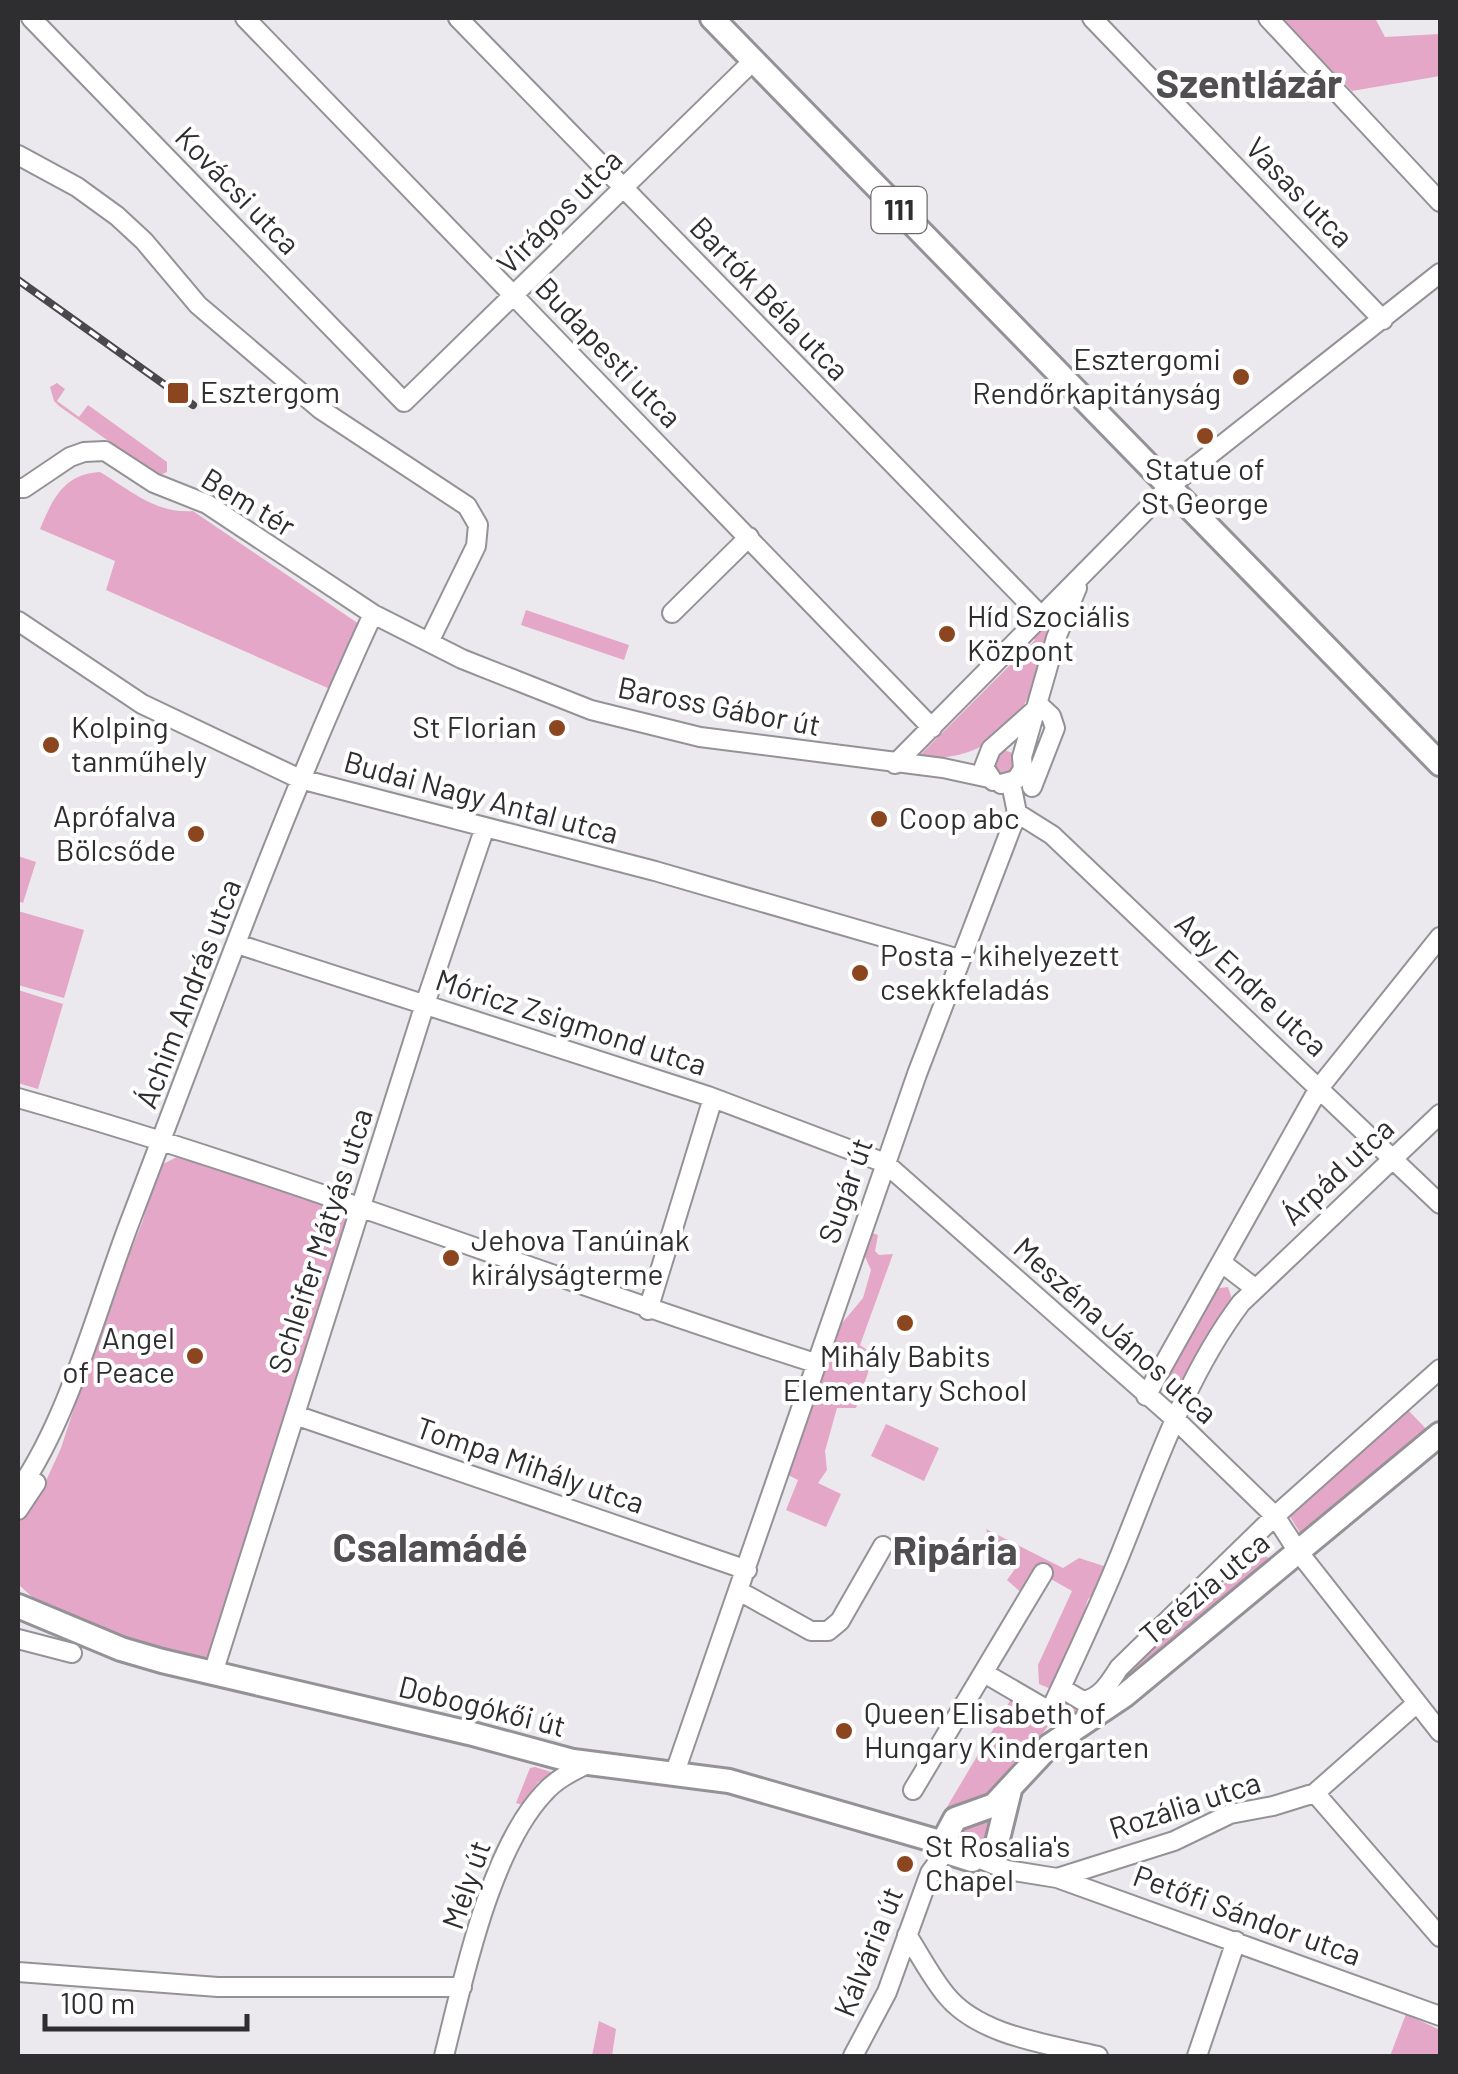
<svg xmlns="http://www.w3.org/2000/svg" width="1458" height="2074" viewBox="0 0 1458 2074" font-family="Barlow,sans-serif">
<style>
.green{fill:#e5a7c7}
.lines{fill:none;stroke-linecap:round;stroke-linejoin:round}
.stream{stroke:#809ae1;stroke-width:4}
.minor-casing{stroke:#949296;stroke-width:22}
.major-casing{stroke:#949296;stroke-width:28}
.minor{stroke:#fff;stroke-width:18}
.major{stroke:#fff;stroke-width:22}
.rail-casing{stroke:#4a484b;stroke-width:8}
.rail{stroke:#fff;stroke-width:4;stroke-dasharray:11;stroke-linecap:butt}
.poi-dot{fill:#8b451f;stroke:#fff;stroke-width:4}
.labels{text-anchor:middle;stroke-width:8;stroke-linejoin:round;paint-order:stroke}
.shield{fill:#fff;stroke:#6d6c6d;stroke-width:2.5}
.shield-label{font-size:28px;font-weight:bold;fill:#2e2d2f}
.street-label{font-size:30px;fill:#2e2d2f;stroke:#fff}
.poi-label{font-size:30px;fill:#2e2d2f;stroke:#fff;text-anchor:start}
.district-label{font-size:40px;font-weight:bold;fill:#504e51;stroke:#fff}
</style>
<rect width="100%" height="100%" fill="#ece9ee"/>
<path class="green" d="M1280 18H1375L1385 37 1440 34V76L1352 91Z
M57 383 65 389 57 401 79 417 88 405 167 462V472L158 476 59 406 54 401 50 387Z
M100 472C130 490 156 514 193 511L359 624 330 689 106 590 115 561 40 529C53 498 64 474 100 472Z
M526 610 629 645 624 660 521 625Z
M1047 627C1050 641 1044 653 1041 666 1023 725 983 764 918 757L1035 640 1032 637Z
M1002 749 1015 754 1017 772 995 776 990 758Z
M18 856 36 862 23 903 18 901Z
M18 911 84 930 64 998 18 985Z
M18 990 63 1004 38 1089 18 1083Z
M177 1157 215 1165 351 1212 209 1656 194 1660 134 1642 41 1605 18 1584V1524L39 1496 61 1448 105 1313 142 1223 159 1166Z
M869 1232 878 1235 875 1251 879 1255 893 1254 860 1345 874 1355 856 1408H837L825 1451 827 1470 818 1483 841 1494 826 1527 786 1510 798 1480 786 1474 837 1329 863 1298 871 1270 862 1250Z
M1228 1287 1232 1299 1209 1338 1183 1394 1169 1396 1159 1383 1212 1289Z
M1408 1410 1432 1435 1302 1536 1289 1515Z
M886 1424 939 1448 924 1481 871 1456Z
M986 1529 1063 1568 1079 1558 1110 1568 1100 1588 1088 1599 1075 1644 1051 1689 1039 1684 1038 1665 1072 1591 1049 1578 1024 1595 1007 1580 1020 1562 989 1538Z
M1259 1550 1273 1562 1078 1720 1060 1706 1065 1699 1083 1704 1169 1632 1172 1634Z
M1011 1699 1051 1722 991 1803 955 1807 941 1817Z
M535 1767 554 1773 538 1782 523 1805 516 1803 530 1768Z
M987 1816 998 1832 964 1856 952 1829Z
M1406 2014 1440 2030V2056H1390Z
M599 2021 616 2029 612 2056H592Z"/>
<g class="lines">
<path class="stream" d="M692 1765 722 1769
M741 1773 794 1788"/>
<g class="minor-casing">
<path id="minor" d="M31 18 404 402 754 60
M245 18 932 728
M458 18 1043 618
M1092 18 1383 320
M1268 18 1440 202
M18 155 77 187 117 216 144 241 198 305 320 409 467 506 478 525 476 546 429 642
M18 488H24L70 457 84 452 105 451 154 483 207 504 373 614 462 659 591 710 700 737 943 768 989 778
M672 613 749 537
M18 621 142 704 300 779 655 871 959 959
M895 764 1170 486 1440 273
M993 781 984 767 991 749 1036 709
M1001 784 1016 780 1023 769 1022 757 1056 638 1077 588
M1032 787 1055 728 1051 716 1038 704
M1017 813 1052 835 1440 1204
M237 944 708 1096 885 1163 1175 1419 1275 1516 1297 1550 1440 1732
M18 1098C287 1174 548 1278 815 1363
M1222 1263 1256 1289
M648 1310 713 1098
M1146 1396 1319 1088 1440 937
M295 1415 747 1570
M18 1491C70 1417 98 1304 131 1219 209 1016 282 811 373 614
M18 1510 36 1483
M739 1591 811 1631H828L840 1621 883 1546
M18 1639 72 1653
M213 1673 425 1004 485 827
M984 1673 1077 1727
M1061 1688 1083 1701C1101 1698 1110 1682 1119 1668L1275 1516 1440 1369
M1050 1711C1075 1658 1100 1605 1122 1550 1156 1466 1186 1376 1241 1303L1440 1114
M674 1775 917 1074 1017 813 1011 783
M913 1790 1043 1573
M1315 1793 1440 1937
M978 1858 1007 1870 1057 1878 1440 2016
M1057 1878 1174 1841 1230 1814 1273 1806 1315 1793 1417 1703
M907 1935C920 1955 931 1977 946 1995 979 2036 1049 2044 1098 2056
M18 1972 218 1987H462
M444 2056C463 1980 490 1850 544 1793 556 1779 573 1771 589 1763
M853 2056 887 1992 930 1873 948 1848
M1197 2056 1236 1941"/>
</g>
<g class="major-casing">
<path id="major" d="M712 18 1440 764
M18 1606 121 1649 162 1661 469 1733 573 1761 729 1781 947 1844
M1010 1790 996 1847 972 1860 953 1854 946 1836 955 1819 994 1805 1049 1746 1125 1695 1440 1434"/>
</g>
<use href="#minor" class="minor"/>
<use href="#major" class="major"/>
<g class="rail-casing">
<path id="rail" d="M18 280 193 405"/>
</g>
<use href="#rail" class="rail"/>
</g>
<g class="poi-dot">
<circle cx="1241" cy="377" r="10"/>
<rect x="166" y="381" width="24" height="24" rx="5"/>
<circle cx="1205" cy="436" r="10"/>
<circle cx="947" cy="634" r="10"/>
<circle cx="557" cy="728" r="10"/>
<circle cx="51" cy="745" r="10"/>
<circle cx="879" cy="819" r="10"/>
<circle cx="196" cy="834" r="10"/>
<circle cx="860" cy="973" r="10"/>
<circle cx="451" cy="1258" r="10"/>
<circle cx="905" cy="1323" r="10"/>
<circle cx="195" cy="1356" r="10"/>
<circle cx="844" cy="1731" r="10"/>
<circle cx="905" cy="1864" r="10"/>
</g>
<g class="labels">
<rect class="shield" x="871.5" y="187" width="55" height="46" rx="8"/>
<g class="shield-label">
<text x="899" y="220">111</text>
</g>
<g class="street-label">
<text transform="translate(237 191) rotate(46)" y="10">Kovácsi utca</text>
<text transform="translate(1299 193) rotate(46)" y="10">Vasas utca</text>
<text transform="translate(560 212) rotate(-45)" y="10">Virágos utca</text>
<text transform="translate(769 299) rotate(46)" y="10">Bartók Béla utca</text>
<text transform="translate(608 353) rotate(46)" y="10">Budapesti utca</text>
<text transform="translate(248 503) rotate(31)" y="10">Bem tér</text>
<text transform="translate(719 707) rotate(11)" y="10">Baross Gábor út</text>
<text transform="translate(481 798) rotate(15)" y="10">Budai Nagy Antal utca</text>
<text transform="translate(1251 985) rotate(43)" y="10">Ady Endre utca</text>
<text transform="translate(189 994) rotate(-69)" y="10">Áchim András utca</text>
<text transform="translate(571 1023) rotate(18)" y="10">Móricz Zsigmond utca</text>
<text transform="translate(1338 1172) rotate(-43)" y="10">Árpád utca</text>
<text transform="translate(846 1191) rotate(-71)" y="10">Sugár út</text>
<text transform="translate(321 1241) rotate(-72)" y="10">Schleifer Mátyás utca</text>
<text transform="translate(1115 1331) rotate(42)" y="10">Meszéna János utca</text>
<text transform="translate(530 1466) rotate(19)" y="10">Tompa Mihály utca</text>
<text transform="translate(1205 1589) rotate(-40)" y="10">Terézia utca</text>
<text transform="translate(482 1707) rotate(14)" y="10">Dobogókői út</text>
<text transform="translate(1185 1806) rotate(-18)" y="10">Rozália utca</text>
<text transform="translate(467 1885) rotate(-71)" y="10">Mély út</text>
<text transform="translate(1247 1916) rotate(20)" y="10">Petőfi Sándor utca</text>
<text transform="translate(869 1952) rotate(-68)" y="10">Kálvária út</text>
</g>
<g class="poi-label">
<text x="1221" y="370" text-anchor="end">Esztergomi<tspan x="1221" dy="34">Rendőrkapitányság</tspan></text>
<text x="200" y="403">Esztergom</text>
<text x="1205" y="480" text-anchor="middle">Statue of<tspan x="1205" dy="34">St George</tspan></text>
<text x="967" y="627">Híd Szociális<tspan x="967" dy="34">Központ</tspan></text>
<text x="71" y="738">Kolping<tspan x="71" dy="34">tanműhely</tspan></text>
<text x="537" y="738" text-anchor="end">St Florian</text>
<text x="176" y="827" text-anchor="end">Aprófalva<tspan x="176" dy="34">Bölcsőde</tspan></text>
<text x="899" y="829">Coop abc</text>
<text x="880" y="966">Posta - kihelyezett<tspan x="880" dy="34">csekkfeladás</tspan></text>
<text x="471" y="1251">Jehova Tanúinak<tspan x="471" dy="34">királyságterme</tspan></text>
<text x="175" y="1349" text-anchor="end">Angel<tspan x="175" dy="34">of Peace</tspan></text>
<text x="905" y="1367" text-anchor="middle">Mihály Babits<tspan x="905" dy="34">Elementary School</tspan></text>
<text x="864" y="1724">Queen Elisabeth of<tspan x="864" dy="34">Hungary Kindergarten</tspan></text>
<text x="925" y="1857">St Rosalia's<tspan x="925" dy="34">Chapel</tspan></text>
</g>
<g class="district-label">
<text x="1249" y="98">Szentlázár</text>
<text x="430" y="1562">Csalamádé</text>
<text x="955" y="1565">Ripária</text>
</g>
</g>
<rect width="1458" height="2074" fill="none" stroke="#2e2d2f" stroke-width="40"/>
<path d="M45 2014v15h202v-15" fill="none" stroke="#2e2d2f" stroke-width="5"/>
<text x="60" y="2014" font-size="30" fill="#2e2d2f" stroke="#ffffff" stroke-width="8" paint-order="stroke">100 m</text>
</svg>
